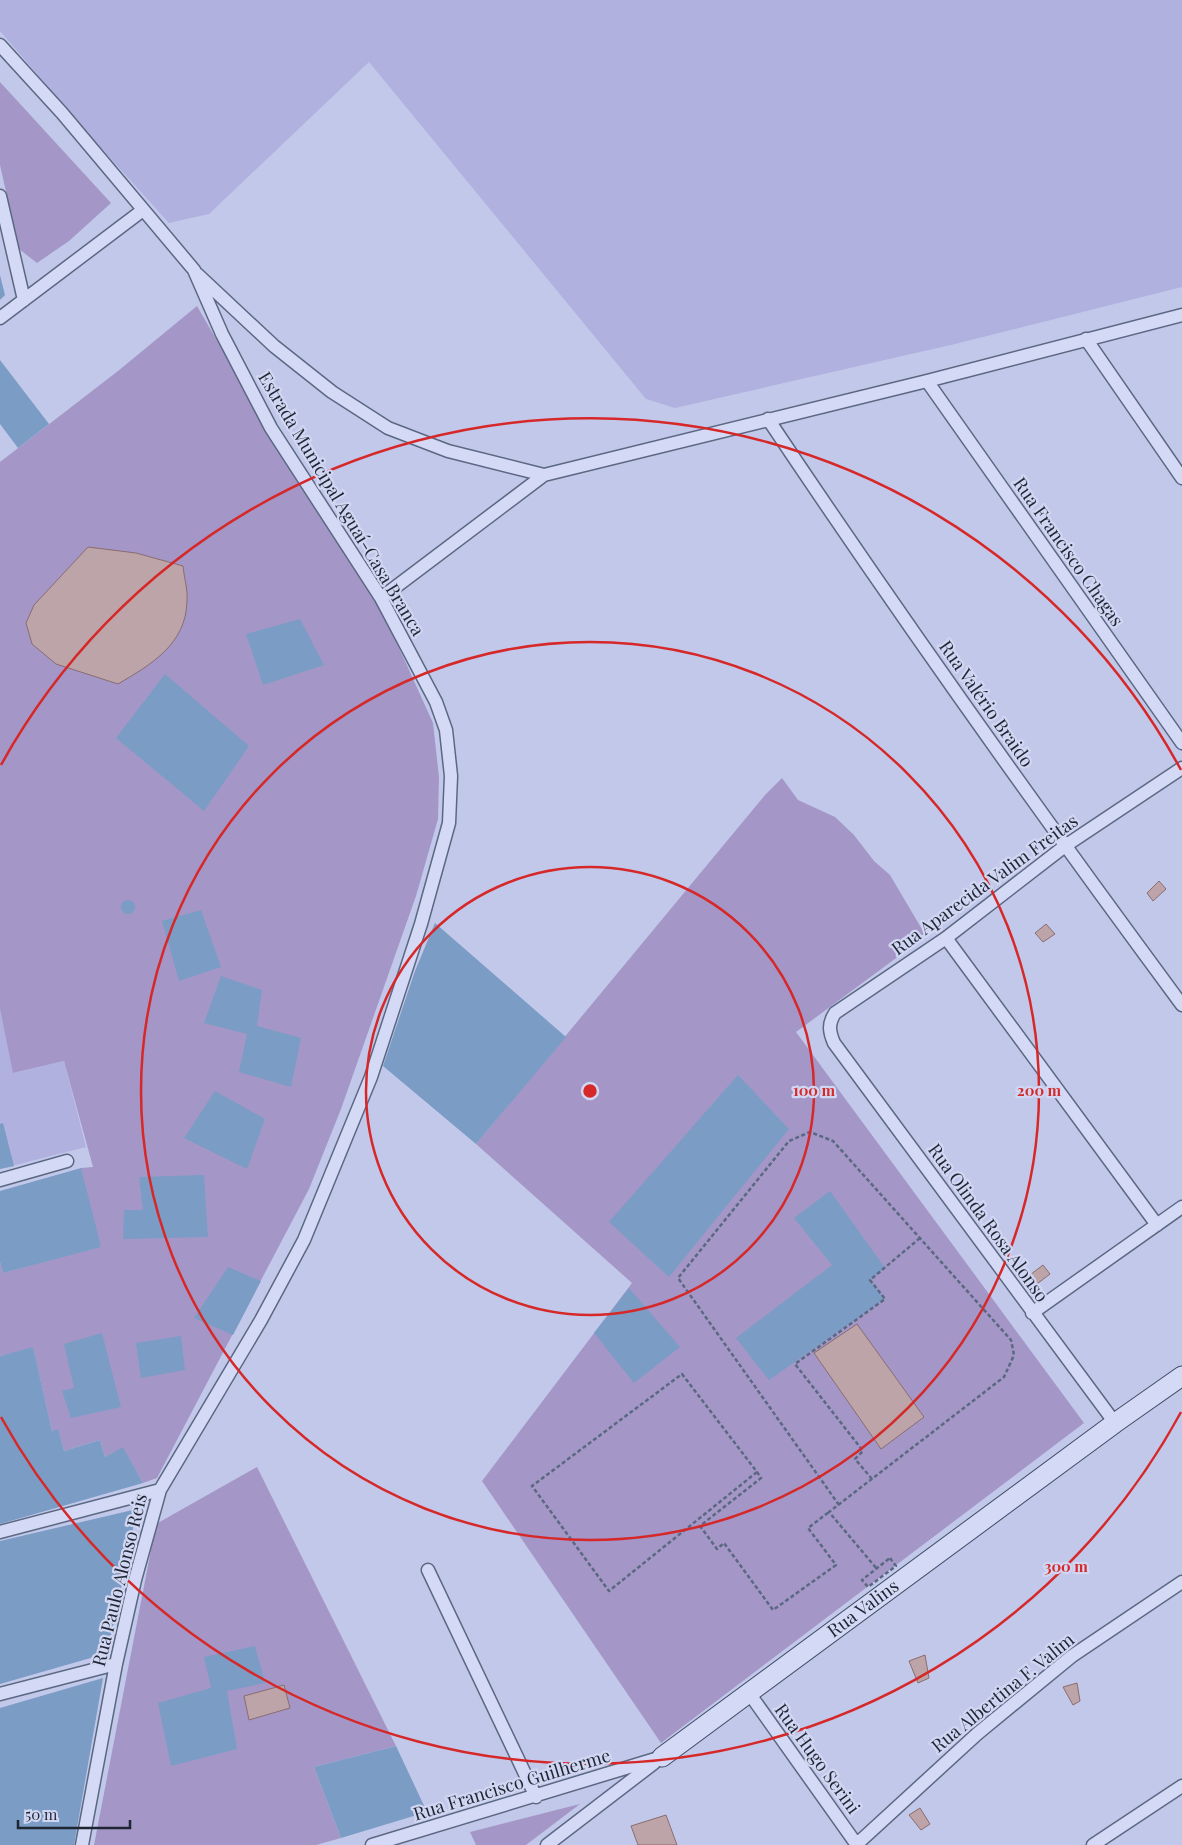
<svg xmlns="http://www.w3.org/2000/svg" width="1182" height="1845" viewBox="0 0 1182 1845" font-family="'Playfair Display',serif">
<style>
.farmland{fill:#b0b1df}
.green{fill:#a497c7}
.water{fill:#bda4a8;stroke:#8a6c6f}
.building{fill:#7b9cc5}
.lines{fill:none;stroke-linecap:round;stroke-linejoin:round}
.street-casing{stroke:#5b6882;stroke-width:15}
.secondary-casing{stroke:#3e4c64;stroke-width:21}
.path{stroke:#5b6882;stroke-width:2.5;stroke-dasharray:4 2.5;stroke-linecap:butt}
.street{stroke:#d4daf6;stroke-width:12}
.secondary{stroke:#d4daf6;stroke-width:19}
.ring{fill:none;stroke:#d62828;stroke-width:2.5}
.labels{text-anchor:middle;stroke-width:4.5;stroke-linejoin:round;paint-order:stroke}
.street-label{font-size:18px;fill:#1e2633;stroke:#d1d6f2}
.centre{fill:#d62828;stroke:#d1d6f2;stroke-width:2.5}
.ring-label{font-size:15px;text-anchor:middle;font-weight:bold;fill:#d62828;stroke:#d1d6f2;stroke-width:4.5;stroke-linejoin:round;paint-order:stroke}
</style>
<rect width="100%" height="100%" fill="#c2c8ea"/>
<path class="farmland" d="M0 0H1182V287L955 344 675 408 646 399 369 62 209 214 169 223 91 137 0 31Z
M0 1009 14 1073 64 1061 86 1147 0 1169Z"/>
<path class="green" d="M0 82 111 203 69 241 37 263 19 249 0 165Z
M197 306 234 370 253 407 379 606 405 661 433 723 439 777 438 819 416 896 341 1109 309 1189 157 1478 143 1483 123 1448 105 1457 100 1440 64 1451 58 1430 52 1431 33 1348 0 1356V1262L3 1273 53 1259 81 1168 93 1167 64 1061 13 1073 0 1009V462L118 371Z
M782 778 798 800 835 817 854 835 874 861 890 875 926 936 796 1032 1084 1423 661 1743 482 1481 632 1283 476 1144 765 795Z
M257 1467 396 1746 314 1767 341 1838 316 1845H94L156 1524Z
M580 1804 526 1845H476L470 1832Z"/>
<path class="water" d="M88 547 136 553 183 566C184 577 188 590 187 601 186 644 152 664 118 684L56 664 32 644 26 623 34 605Z
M1159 881 1166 889 1153 901 1147 893Z
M1046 924 1055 934 1043 942 1035 933Z
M1043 1265 1050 1274 1033 1287 1026 1278Z
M857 1324 924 1417 881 1449 814 1353Z
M925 1655 929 1678 918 1683 909 1661Z
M1077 1683 1080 1701 1073 1705 1063 1687Z
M284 1685 290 1708 249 1720 244 1696Z
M920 1808 930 1824 921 1830 909 1815Z
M666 1815 677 1845H638L631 1826Z"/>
<path class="building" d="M0 275 5 295 0 300Z
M0 360 49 424 18 448 0 424Z
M300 619 324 665 263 685 246 634Z
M165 674 249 746 204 811 116 738Z
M121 907a7 7 0 1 1 14 0a7 7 0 1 1-14 0Z
M201 910 221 967 179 981 162 921Z
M435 923 566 1037 476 1144 383 1066 415 971Z
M221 976 262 990 257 1026 301 1038 291 1087 239 1072 247 1034 204 1023Z
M738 1075 789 1129 669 1277 609 1222Z
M215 1091 265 1119 247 1169 184 1138Z
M3 1123 14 1166 0 1169V1124Z
M81 1168 101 1247 3 1273 0 1262V1191Z
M204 1175 208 1237 123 1239 124 1210H143L139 1177Z
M830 1191 885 1268 870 1280 885 1299 769 1380 736 1338 832 1265 794 1218Z
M228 1267 261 1281 233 1335 194 1318Z
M629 1288 680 1347 634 1383 594 1333Z
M102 1333 121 1407 71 1418 62 1391 74 1388 64 1344Z
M181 1336 185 1370 141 1378 136 1343Z
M33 1347 52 1431 58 1429 64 1451 100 1440 105 1457 123 1447 143 1483 0 1524V1356Z
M137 1509 108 1653 0 1684V1541Z
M255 1646 265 1683 227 1691 237 1749 171 1766 158 1703 211 1688 204 1657Z
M103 1678 74 1845H0V1708Z
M396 1746 427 1812 341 1838 314 1767Z"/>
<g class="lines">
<g class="street-casing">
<path id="street" d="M0 45 62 113 194 270 222 334 271 428 381 598 436 702 446 730 451 776 449 823 421 924 371 1077 304 1240 261 1320 160 1490 135 1580 116 1664 82 1845
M0 196 24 300
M197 274 274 346 332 392 388 428 448 451 544 475
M0 318 143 210
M1086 339 1182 478
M927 381 1182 743
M768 419C901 618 1040 813 1182 1005
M381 598 544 475 927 381 1182 315
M946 938 1157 1225
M0 1180 67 1161
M1032 1313 1182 1207
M1115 1423 834 1043C829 1031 828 1024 835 1013L946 938 1065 846 1182 768
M0 1532 160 1490
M428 1570 536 1797
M749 1693 857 1845
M0 1694 116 1664
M857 1844 977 1734 1072 1656 1182 1582
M372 1845 662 1757
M547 1845 654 1763
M1093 1845 1182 1786"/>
</g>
<g class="secondary-casing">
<g id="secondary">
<path id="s1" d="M662 1757 1115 1423 1182 1376"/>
</g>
</g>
<path class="path" d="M757 1472 609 1591 532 1486 682 1374 757 1472 761 1478 700 1526 717 1549 724 1543 773 1610 836 1565 808 1528 829 1512
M872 1479 855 1459 863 1451 795 1364 885 1299 870 1280 920 1238
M839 1505 678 1278 789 1141 810 1132 833 1141 1011 1340 1014 1355 1004 1377 829 1512 877 1569
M890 1558 896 1566 868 1587 862 1580Z"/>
<use href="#street" class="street"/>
<use href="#secondary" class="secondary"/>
</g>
<g class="ring">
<circle cx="590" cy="1091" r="224"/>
<circle cx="590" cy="1091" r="449"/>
<path d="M1181 1412A673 673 0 0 1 1 1417M1 765A673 673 0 0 1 1181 770"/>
</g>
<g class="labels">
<g class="street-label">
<text transform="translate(341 504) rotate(59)" y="6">Estrada Municipal Aguaí-Casa Branca</text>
<text transform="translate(1068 552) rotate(55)" y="6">Rua Francisco Chagas</text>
<text transform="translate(986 704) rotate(55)" y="6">Rua Valério Braido</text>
<text transform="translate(985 885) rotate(-36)" y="6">Rua Aparecida Valim Freitas</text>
<text transform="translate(988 1223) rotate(54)" y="6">Rua Olinda Rosa Alonso</text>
<text transform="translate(120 1580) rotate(-76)" y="6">Rua Paulo Alonso Reis</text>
<text dy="6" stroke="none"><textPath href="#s1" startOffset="250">Rua Valins</textPath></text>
<text transform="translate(1003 1693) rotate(-39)" y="6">Rua Albertina F. Valim</text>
<text transform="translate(817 1759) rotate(54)" y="6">Rua Hugo Serini</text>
<text transform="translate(512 1785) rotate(-17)" y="6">Rua Francisco Guilherme</text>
</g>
</g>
<circle cx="590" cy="1091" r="8" class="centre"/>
<g class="ring-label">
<text x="814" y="1096">100 m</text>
<text x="1039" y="1096">200 m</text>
<text x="1066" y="1572">300 m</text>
</g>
<path d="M18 1820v8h112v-8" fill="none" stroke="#1e2633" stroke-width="2.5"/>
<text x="25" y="1820" font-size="15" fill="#1e2633" stroke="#d1d6f2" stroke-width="4" paint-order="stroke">50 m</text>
</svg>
